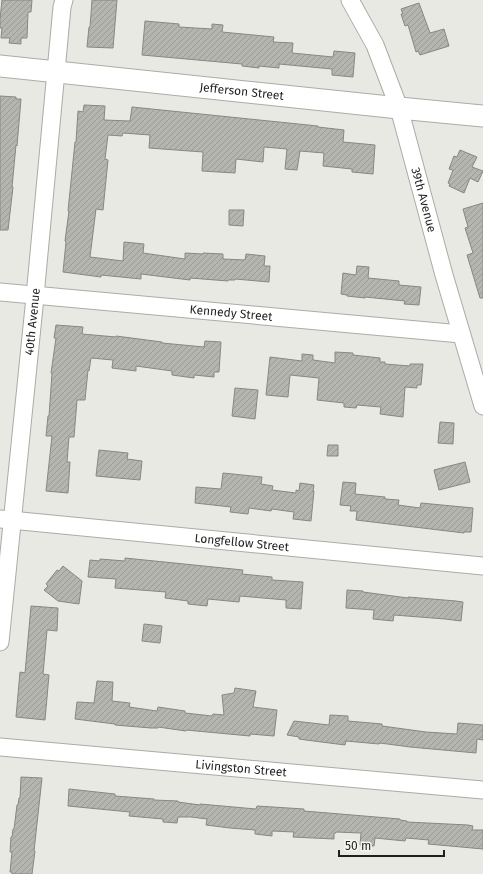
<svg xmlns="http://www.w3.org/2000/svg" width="483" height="874" viewBox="0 0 483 874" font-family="'Fira Sans',sans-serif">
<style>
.building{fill:url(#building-hatch);stroke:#878883}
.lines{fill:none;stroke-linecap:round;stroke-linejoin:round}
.minor-casing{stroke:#abaca6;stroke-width:19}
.tertiary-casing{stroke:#abaca6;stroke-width:23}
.minor{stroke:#fff;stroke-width:17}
.tertiary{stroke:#fff;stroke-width:21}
.labels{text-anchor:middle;stroke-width:4;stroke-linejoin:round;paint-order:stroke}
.street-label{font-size:12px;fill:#1f201e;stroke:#f6f6f1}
</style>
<defs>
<pattern id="building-hatch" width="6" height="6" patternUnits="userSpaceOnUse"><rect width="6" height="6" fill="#b4b5af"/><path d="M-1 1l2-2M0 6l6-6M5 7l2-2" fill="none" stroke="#9a9b96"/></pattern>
</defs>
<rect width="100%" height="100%" fill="#e9e9e4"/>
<path class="building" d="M2 0H32L31 12H28L27 38H21V44L9 43 10 38H1L2 28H0V19Z
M92 0H117L113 48 87 47 89 27H90Z
M419 3 430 33 444 29 449 46 420 55 418 51 416 52 408 25 405 26 401 14H403L401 9Z
M145 21 179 24V27L212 29V24L223 25 222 32 274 37 273 42 293 43 292 53 333 57 334 51 355 53 353 77 332 75V69L279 64V68L259 66V68L242 66V64L142 55Z
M0 96 16 97V99H21L17 146 16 145 12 187H13L8 230H0Z
M84 105 105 106 104 120 130 121 132 107 318 126V127L344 130 343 142 375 145 373 174 352 172V169L323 166 324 153 300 151 297 170 285 169 287 149 264 147 263 162 236 159 235 173 202 171 203 152 149 148 150 135 123 133 122 136 108 135 105 159 108 160 103 210 96 209 90 257 123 261 124 242 144 244 143 253 185 259V253L203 254V253L223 254V259L245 260 246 254 265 256 264 266H270L269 282 235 279V280H228V281L190 278V280L141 274V279L101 275V277L63 272 66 242 65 241 69 211H68L75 142H76L78 111 83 112Z
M460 150 477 157 472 167 483 171 478 182 470 178 464 193 449 186 450 184 448 183 453 170 449 169 454 156 457 157Z
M483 203V298H480L467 255 473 253 465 228 468 227 463 209Z
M229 210H244L243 226 229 225Z
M357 266 369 267 368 278 399 281V285L421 287 419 305 404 304 405 301 365 297V298L347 296V295L341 294 343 273 356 275Z
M56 325 83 327 82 334 116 337V336L162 342V343L204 347 205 341 221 342 219 372H214V377L194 375V378L172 375V371L136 366V371L112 368 113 360 91 358 89 371 88 370 85 400H77L74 437H69L67 462H70L68 493 46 491 52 436H46L48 416H49L52 373H51L56 338H54Z
M335 352 353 353V355L380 358V362H385V364L410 366V364H423L421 385H417V388L405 387 403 417 380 414 381 407 357 405 356 408 344 407V403L317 400 319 378 290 375 288 397 266 395 270 357 302 361V354L313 355V360L335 363Z
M235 388 258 390 255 419 232 416Z
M440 422 454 423 453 444 438 443Z
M328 445H338V456H327Z
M99 450 128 453 127 459 142 461 140 480 96 476Z
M465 462 470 482 439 490 434 470Z
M223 473 262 477 261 484 273 486 272 490 296 493V490L299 491 300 483 314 485 313 491H314L311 521 293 519 294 512 272 509 271 511 249 508 248 514 230 512 231 507 195 503 196 487 221 489Z
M343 482 356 483 355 494 385 497V499L399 500 398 505 420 508 421 503 473 508 471 532H464V533L356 520 357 511H350L351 506 340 505Z
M125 558 243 570 242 574 272 577V580L303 582 301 609 286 608V600L240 596 239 602 208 599 207 606 188 604V601L165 598 166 592 115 588 116 579 88 577 90 560 100 561V559L125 561Z
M63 566 82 581 79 604 58 601 44 590 48 586 46 584 57 570 59 571Z
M347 590 363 591V592L408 598V597L456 601 463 602 461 621 445 619 394 615 393 621 373 619 374 610 346 608Z
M31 606 58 608 57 631 47 630 43 674 49 675 45 720 16 717 20 672 25 673Z
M144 624 162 626 160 643 142 641Z
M97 681 113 682 112 701 130 703 129 707 157 711 158 707 185 711V713L212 716 213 714 224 715 222 695 234 693 235 688 256 691 253 707 277 710 274 736 250 734V736L186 730V731L158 727V728H151L115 725V724L75 719 77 702 94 703Z
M330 715 348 716V721L382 724V726L426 732 457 734 458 723 483 725V740L477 739 476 753 410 747 380 743 379 744 346 741 345 745 306 740 299 739V737L287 735 294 721 329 725Z
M21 777 42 778 34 851H35L32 874H12V872H10L12 852H10L11 837H12L13 829H14L17 805H18L19 798H20Z
M69 789 115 794V796L154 799V800L178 801V802L200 805V804L256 809 257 806 304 809V811L400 819V820L407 821V822L468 825 473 826 472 830H483V849L428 844 429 840 406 838 405 841 375 838 374 846 360 845 361 833 336 832V833H334V839L293 837 294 832 272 831V836L255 834V830L230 828 206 825 207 819 191 817H178L177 823 163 822V819L129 816 130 812 68 806Z"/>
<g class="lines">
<g class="minor-casing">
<g id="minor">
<path id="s1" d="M350 0 375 45 399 108 444 275 483 406"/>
<path id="s2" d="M0 292 461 334"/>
<path id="s3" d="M0 519 483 566"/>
<path id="s4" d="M0 642 34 307 62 7 64 0"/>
<path id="s5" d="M0 747 483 790"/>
</g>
</g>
<g class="tertiary-casing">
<g id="tertiary">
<path id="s6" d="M0 66 399 108 483 116"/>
</g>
</g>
<use href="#minor" class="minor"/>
<use href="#tertiary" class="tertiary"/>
</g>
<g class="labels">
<g class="street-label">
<text dy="4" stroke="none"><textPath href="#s6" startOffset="243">Jefferson Street</textPath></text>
<text dy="4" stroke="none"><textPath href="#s1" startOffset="214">39th Avenue</textPath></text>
<text dy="4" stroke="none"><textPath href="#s2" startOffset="232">Kennedy Street</textPath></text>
<text dy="4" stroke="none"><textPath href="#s4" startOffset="322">40th Avenue</textPath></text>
<text dy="4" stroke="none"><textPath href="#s3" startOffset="243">Longfellow Street</textPath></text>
<text dy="4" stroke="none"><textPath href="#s5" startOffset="242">Livingston Street</textPath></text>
</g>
</g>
<path d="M339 850v6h105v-6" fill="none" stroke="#1f201e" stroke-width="2"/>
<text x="345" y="850" font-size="12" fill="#1f201e" stroke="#f6f6f1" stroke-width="3" paint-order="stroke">50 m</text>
</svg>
